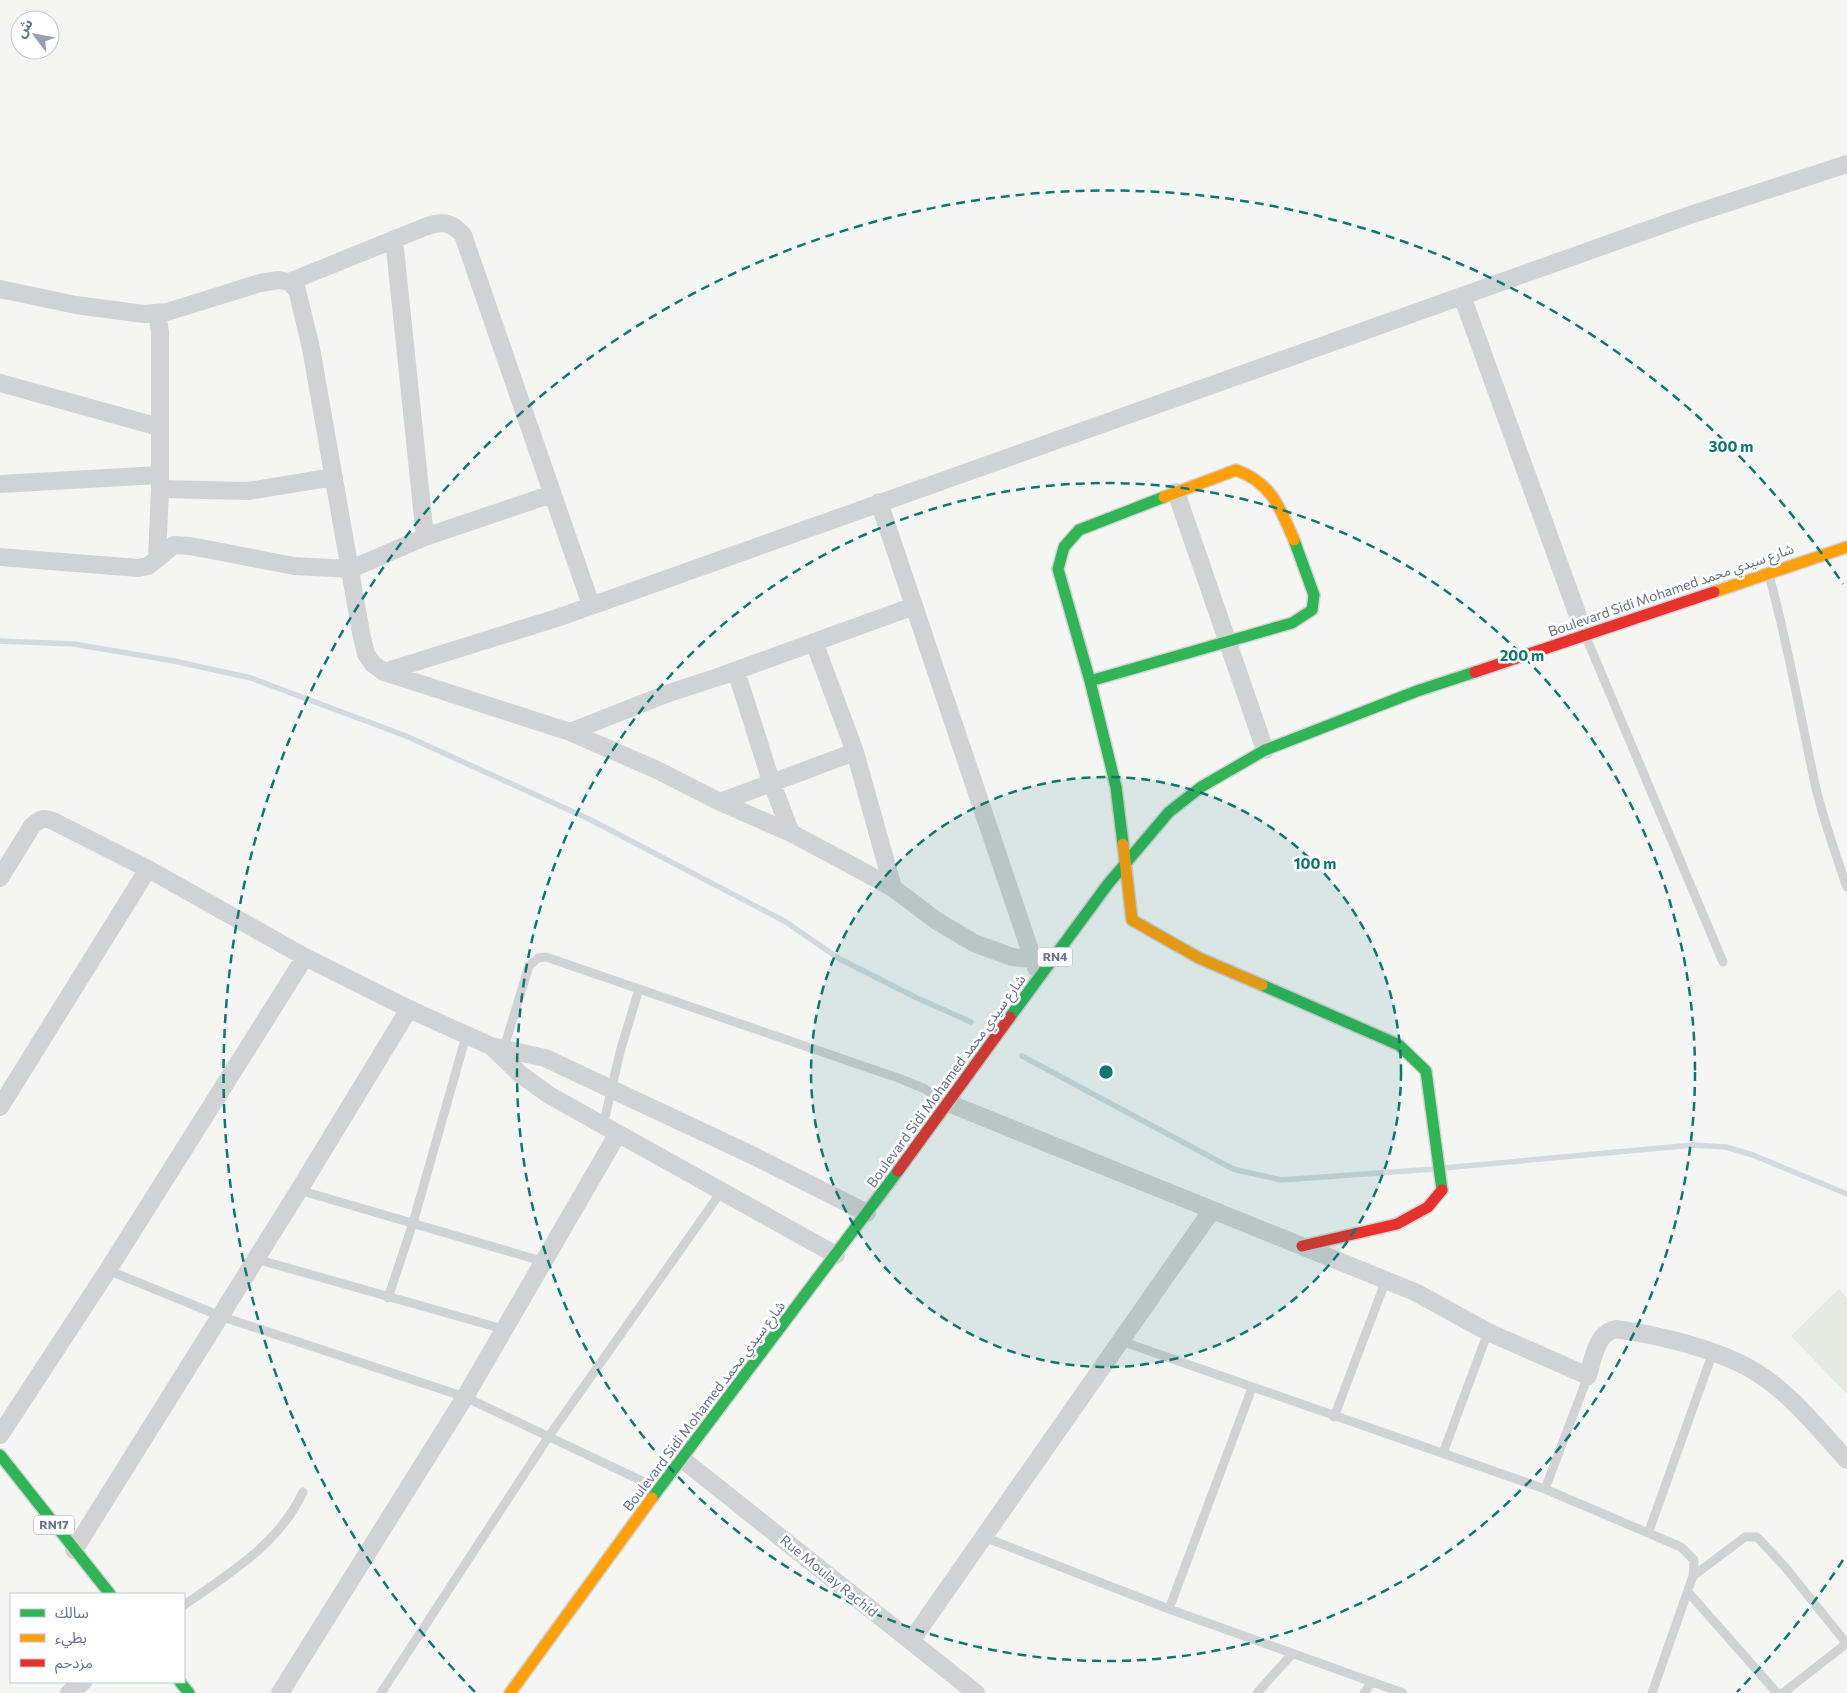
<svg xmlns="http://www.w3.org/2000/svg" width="1847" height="1693" viewBox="0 0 1847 1693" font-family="Commissioner,'Noto Sans Arabic',sans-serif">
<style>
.green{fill:#e4e9e2}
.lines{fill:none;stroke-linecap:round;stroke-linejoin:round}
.stream{stroke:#d3d9dd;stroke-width:5.5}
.fast-casing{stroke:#d2d4d4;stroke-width:14}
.slow-casing{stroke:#d2d4d4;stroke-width:14}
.jam-casing{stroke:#d2d4d4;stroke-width:14}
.lane{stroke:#d1d2d3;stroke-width:9}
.street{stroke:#d1d2d3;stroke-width:18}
.fast{stroke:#30b455;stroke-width:11}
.slow{stroke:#ff9f0a;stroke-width:11}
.jam{stroke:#e5322d;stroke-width:11}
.ring{fill:none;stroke:#0f766e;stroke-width:2.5;stroke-dasharray:9 6}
.labels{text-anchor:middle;stroke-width:5;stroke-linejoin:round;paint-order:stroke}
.shield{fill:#fff;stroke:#929caa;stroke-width:1}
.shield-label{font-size:12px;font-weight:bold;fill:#647186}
.street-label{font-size:14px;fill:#647186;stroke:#fff}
.centre{fill:#0f766e;stroke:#fff;stroke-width:2.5}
.ring-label{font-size:15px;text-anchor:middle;font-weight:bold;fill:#0f766e;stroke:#fff;stroke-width:5;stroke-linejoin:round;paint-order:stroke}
</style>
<rect width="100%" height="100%" fill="#f5f6f4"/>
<path class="green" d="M1839 1289 1847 1298V1394L1791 1336Z"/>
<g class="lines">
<path class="stream" d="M0 641 74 644 174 661 251 678 406 736 591 820 786 922 838 958 917 998 971 1022
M1022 1056 1233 1169 1281 1180 1435 1169
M1444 1168 1693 1145 1726 1147 1753 1155 1847 1194"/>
<g class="fast-casing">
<path id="fast" d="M1090 681 1292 623 1312 610 1314 595 1294 540
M1123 844 1116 787 1090 681 1058 569 1064 547 1079 530 1164 497
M1262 985 1399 1045 1426 1071 1442 1190
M1010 1017 1108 884 1169 812 1201 787 1265 750 1417 691 1475 672
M0 1455 110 1594
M652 1498 898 1171
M180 1682 189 1693"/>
</g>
<g class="slow-casing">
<path id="slow" d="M1164 497 1236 470C1272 483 1280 508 1294 540
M1714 592 1847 547
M1123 844 1132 920 1199 958 1262 985
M510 1693 652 1498"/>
</g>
<g class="jam-casing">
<path id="jam" d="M1475 672 1714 592
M898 1171 1010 1017
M1302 1246 1397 1224 1428 1207 1442 1190"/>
</g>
<path class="lane" d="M1769 575C1788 644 1800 714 1815 784 1823 819 1835 853 1847 887
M1586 637 1723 962
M503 1051 529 966 538 958 546 957 901 1079 925 1089 945 1102
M603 1126 620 1052 639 989
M299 1190 545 1262
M256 1259 503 1329
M108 1270 220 1316 465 1397 657 1488
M388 1298 413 1223 466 1036
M1121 1341 1545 1489 1681 1547 1694 1560 1693 1576 1652 1693
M1334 1417 1386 1280
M1443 1453 1488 1332
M1545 1489 1588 1376
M1649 1531 1713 1352
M984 1537 1169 1609 1403 1693
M1693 1576 1745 1537H1757L1785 1567 1847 1644
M1688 1592 1777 1693
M184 1605C229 1574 279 1544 303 1492
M1169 1609 1252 1388
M381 1693 549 1436 721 1192
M1257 1693 1292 1654
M1364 1693 1372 1682
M1783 1693 1847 1643"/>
<path class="street" d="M394 239 425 537
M289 282 425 227C441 221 451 221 463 235L591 605
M0 289 76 305 144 314 167 312 260 283 279 280 289 282 297 290 311 348 361 633 366 654 373 664 384 672 570 732 655 769 720 802 791 833 840 859 893 888 937 921 974 943 1012 957 1032 959
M1462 296 1585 635
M157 313 160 332V489L248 491 334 477
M0 383 159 427
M0 484 159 475
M1176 492 1265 750
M879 502 1036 968
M0 557 138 568 148 566 174 545 190 546 294 566 351 569 425 537 552 494
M157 559 160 489
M736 671 771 781 791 833
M384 672 557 618 1687 216 1847 164
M570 732 669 693 718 677 914 606
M855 752 893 888
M720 802 855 752 814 642
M0 878 32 826C40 819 43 817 53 821L148 869 305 957 409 1009 491 1046 545 1058 754 1156 867 1213
M491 1046 520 1074 549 1095 836 1255
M948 1103 1415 1292 1488 1332 1588 1376C1593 1359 1596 1333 1616 1329 1658 1335 1718 1349 1754 1371 1790 1392 1819 1430 1847 1460
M0 1107 148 869
M0 1435 108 1270 305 957
M682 1459 976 1693
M74 1550 299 1190 409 1009
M911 1641 1212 1210
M69 1693 83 1682
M280 1693 465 1397 617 1135"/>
<use href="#fast" class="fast"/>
<use href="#slow" class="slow"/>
<use href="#jam" class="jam"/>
</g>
<circle cx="1106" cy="1072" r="295" fill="#0f766e" fill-opacity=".12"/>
<g class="ring">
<circle cx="1106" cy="1072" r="295"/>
<circle cx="1106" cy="1072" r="589"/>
<path d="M1843 1560A884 884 0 0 1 1737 1692M475 1692A884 884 0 1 1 1843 584"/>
</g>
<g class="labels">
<g class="shield">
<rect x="1037.5" y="947.5" width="35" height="19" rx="4"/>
<rect x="34" y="1515.5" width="40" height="19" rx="4"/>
</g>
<g class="shield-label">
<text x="1055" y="961">RN4</text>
<text x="54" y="1529">RN17</text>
</g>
<g class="street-label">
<text transform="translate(1671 590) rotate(-19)" y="5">Boulevard Sidi Mohamed شارع سيدي محمد</text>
<text transform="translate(946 1081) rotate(-54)" y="5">Boulevard Sidi Mohamed شارع سيدي محمد</text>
<text transform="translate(704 1406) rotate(-53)" y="5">Boulevard Sidi Mohamed شارع سيدي محمد</text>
<text transform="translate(829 1576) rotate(39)" y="5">Rue Moulay Rachid</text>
</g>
</g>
<circle cx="1106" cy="1072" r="8" class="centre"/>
<g class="ring-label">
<text x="1731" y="452">300 m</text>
<text x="1522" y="661">200 m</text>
<text x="1315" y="869">100 m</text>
</g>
<rect x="10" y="1593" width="175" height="90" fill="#ffffff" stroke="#c1c6cf"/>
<rect x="20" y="1609" width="25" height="8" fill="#30b455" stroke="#c1c6cf"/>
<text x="55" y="1618" font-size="15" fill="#647186">سالك</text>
<rect x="20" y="1634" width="25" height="8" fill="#ff9f0a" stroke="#c1c6cf"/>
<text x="55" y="1643" font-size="15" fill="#647186">بطيء</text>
<rect x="20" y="1659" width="25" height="8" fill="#e5322d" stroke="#c1c6cf"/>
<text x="55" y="1668" font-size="15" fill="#647186">مزدحم</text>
<g transform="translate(35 35) rotate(302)"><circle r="24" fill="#ffffff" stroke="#c1c6cf"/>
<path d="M0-4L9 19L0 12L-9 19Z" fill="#97a0ac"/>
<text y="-8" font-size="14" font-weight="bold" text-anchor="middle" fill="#647186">ش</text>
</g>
</svg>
